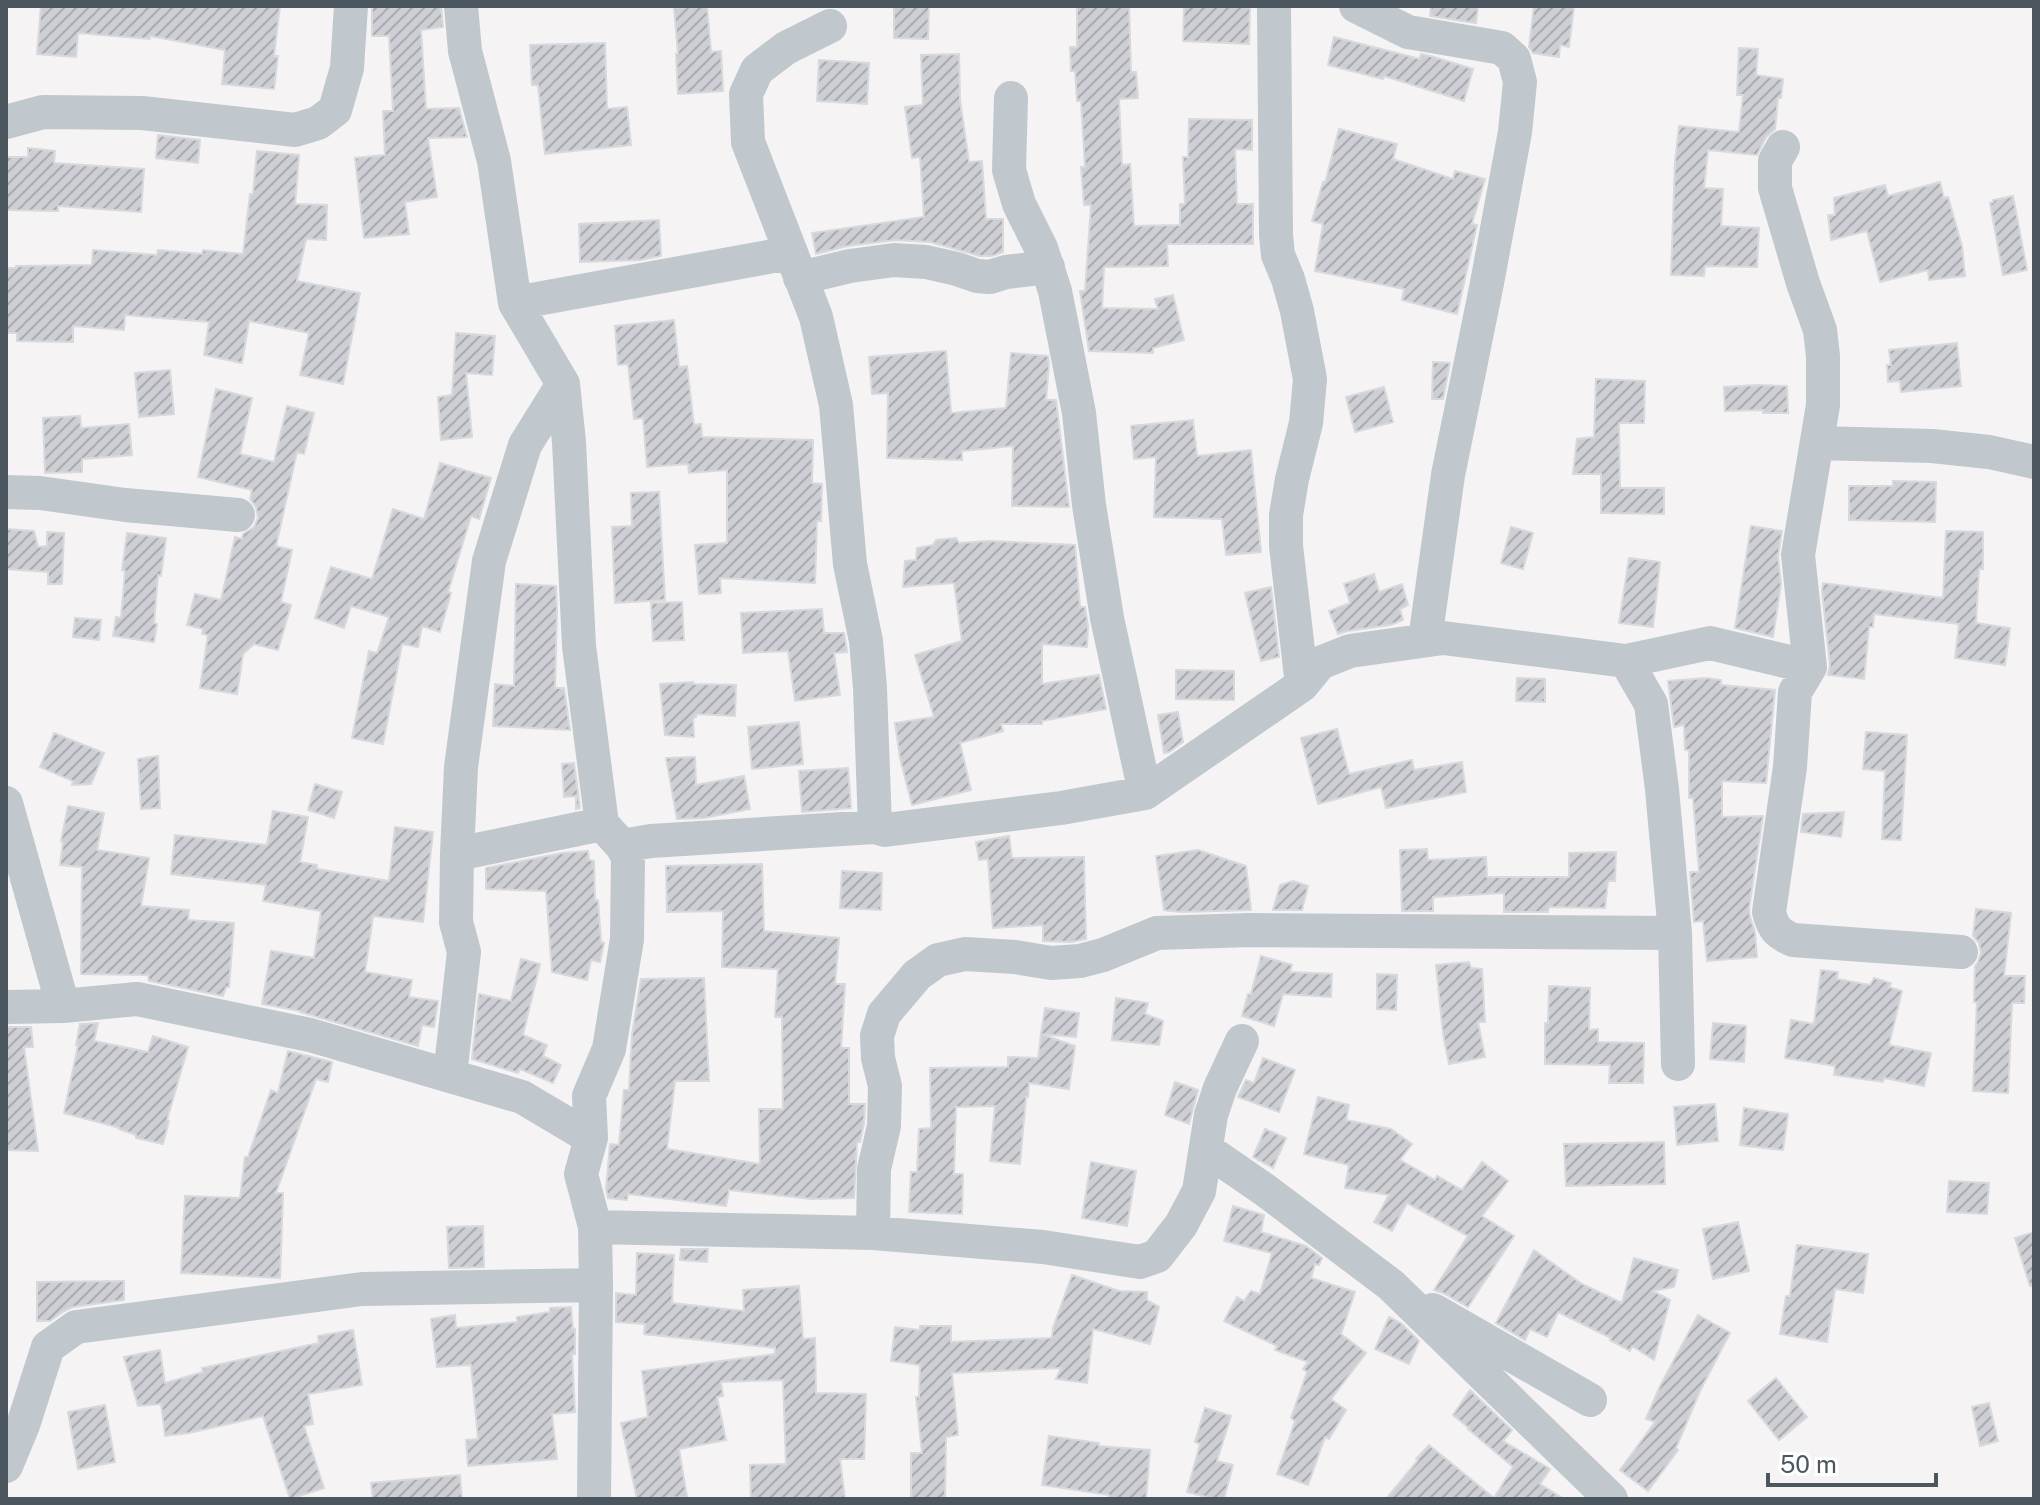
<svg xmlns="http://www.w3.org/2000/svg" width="2040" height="1505" viewBox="0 0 2040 1505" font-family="'Public Sans',sans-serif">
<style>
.building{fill:url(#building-hatch);stroke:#d7d9dd;stroke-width:2}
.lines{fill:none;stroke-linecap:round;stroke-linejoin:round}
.minor{stroke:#c0c7cd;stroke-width:34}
</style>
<defs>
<pattern id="building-hatch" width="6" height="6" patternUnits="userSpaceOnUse" patternTransform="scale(2)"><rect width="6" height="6" fill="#cdcfd4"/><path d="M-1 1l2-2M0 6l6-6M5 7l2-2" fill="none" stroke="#a9abaf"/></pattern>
</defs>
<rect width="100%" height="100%" fill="#f5f3f3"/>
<path class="building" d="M41 6H280L274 56H278L274 89 222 84 225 50 150 36V39L78 33 76 57 37 54Z
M372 6H441L443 27 421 30 426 109 459 108 467 137 428 138 437 197 405 202 409 234 364 238 355 158 385 155 383 111H393L389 36H372Z
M707 6 711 52 721 51 723 91 678 94 676 54H678L674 8Z
M894 6H929L928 39 894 38Z
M1077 6H1129L1131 72H1136L1138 98 1119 99 1122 165 1130 164 1134 226 1180 225V204H1185L1183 157H1188L1189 119 1252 120V150L1235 149 1237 204H1253V244H1167L1168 266 1104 267 1102 308 1158 309 1155 299 1173 295 1184 340 1153 348V353L1089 351 1080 291H1085L1091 205H1084L1081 167H1085L1081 101H1077L1075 71H1071L1070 47H1077Z
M1184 6H1250L1249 44 1183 41Z
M1431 6H1478L1476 23 1430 16Z
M1534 6H1574L1569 47 1560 45 1559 57 1533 53 1529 47Z
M1334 37 1420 59 1421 54 1434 57 1473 69 1464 101 1384 76 1383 79 1328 65Z
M605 43 607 109 627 107 631 145 545 154 538 85H532L530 45Z
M1739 48 1758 49 1756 75 1783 79 1781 98H1778L1775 129 1766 137 1757 155 1708 150 1704 188 1723 189 1721 226 1759 228 1757 267 1705 266 1704 276 1671 275 1675 162 1679 126 1739 132 1743 95H1737Z
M959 54 960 100 969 162 982 161 986 219H1003V252L992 256H980L930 242 895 240 847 246 816 254 812 233 924 217 920 157 912 158 905 107 923 105 921 55Z
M819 60 869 63 867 104 817 101Z
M1339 129 1397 144 1393 159 1453 179 1455 171 1485 179 1472 224 1477 225 1457 314 1402 300 1404 289 1315 271 1323 224 1312 221 1323 182 1325 183Z
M158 135 200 140 198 163 156 158Z
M28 148 55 151 54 163 144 169 141 212 58 206V211L6 210V157H28Z
M257 151 299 155 295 204 327 205 326 240 306 239 297 281 360 293 343 384 300 375 309 333 249 321 242 363 204 355 209 322 125 315 124 330 73 326V342L17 341V333H6V268H16V266L92 265 93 250 157 255 158 250 202 254 203 250 243 254 250 194H253Z
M1940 182 1944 198 1948 197 1962 246 1965 276 1929 280 1928 270 1880 282 1867 231 1831 240 1828 215H1835L1834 198 1885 185 1888 196Z
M2013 196 2027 270 2003 275 1990 203 1993 202V200Z
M659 220 661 256 640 260 580 262 579 224Z
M674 320 679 367 687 366 694 425 701 424 702 437 813 440 812 483 822 484 821 521H817L815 583 720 578 721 593 699 594 695 545 727 543V470L689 473 688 464 647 467 643 418 634 419 628 364 618 365 615 326Z
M456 333 495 336 492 375 466 373 472 437 441 440 438 397 452 395Z
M1957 343 1961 386 1901 392 1900 381 1888 382 1887 365H1891L1889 350Z
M946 351 951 413 1006 408 1011 353 1048 356 1049 365 1046 400H1056L1069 507 1012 506 1013 446 962 451V460L887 458 888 393 872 394 869 357Z
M1433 362 1450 363 1443 399H1432Z
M170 370 174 414 139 417 135 373Z
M1596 379 1645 381 1644 423H1619L1620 488H1664V514L1601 513V474H1573L1577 439 1594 437Z
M1758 385 1787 386 1788 413H1763V410L1725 411 1724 387Z
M1384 387 1393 422 1355 432 1346 397Z
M216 389 252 398 240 454 274 462 287 406 314 413 304 454 297 452 276 546 292 550 281 602 291 605 278 650 254 644 243 654 237 694 200 688 208 635 202 634 203 629 187 625 195 594 221 600 235 537 242 539 243 534 254 527 258 518 256 507 250 499 252 490 198 477Z
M80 416 81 428 129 424 132 455 82 459V472L45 473 43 418Z
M1193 420 1197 456 1251 450 1261 552 1226 555 1222 519 1154 517 1156 457 1134 459 1131 426Z
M440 463 491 478 479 519 471 516 448 592 451 593 440 632 422 626 418 647 402 644 383 744 352 738 369 651 377 653 389 617 351 606 344 628 315 618 331 567 372 579 393 509 424 519Z
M1893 481 1936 482 1935 522 1849 520V486H1893Z
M659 492 665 600 615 603 612 527 632 526 631 493Z
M1751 526 1782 531 1778 557 1781 584 1773 637 1735 628Z
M1511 527 1533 533 1523 569 1501 563Z
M6 529 34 531 38 547 47 546V532L64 533 62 584H48V572L6 569Z
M1946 531 1983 532V569H1979L1976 623 2010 628 2005 665 1955 658 1959 624 1874 614 1873 627H1869L1864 679 1828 675 1830 665 1822 591 1823 583 1943 598Z
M127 533 166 538 161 576 158 575 154 623 157 624 154 642 113 636 116 617 121 618 125 571 122 570Z
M956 538 959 543 989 541 1075 545 1080 607H1085L1088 626 1087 647 1042 644V684L1099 675 1106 709 1042 721V724H1001L1003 731 960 743 971 790 912 805 900 758 895 723 934 717 915 655 962 641 954 583 903 587 905 561 916 560 917 548 933 545 936 540Z
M1629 558 1660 562 1653 627 1619 623Z
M1374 574 1379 592 1402 584 1408 605 1400 609 1403 620 1390 625 1347 631 1338 634 1329 611 1350 603 1344 584Z
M516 584 556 586 557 612 555 688H564L570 730 493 726 495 684 514 686Z
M1271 587 1279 657 1261 661 1245 593Z
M682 602 684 640 653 641 651 603Z
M822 609 824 633H844L846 644 847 652 834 653 840 695 795 701 788 651 743 653 741 613Z
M75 618 101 620 99 640 73 637Z
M1176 670 1234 671V700L1176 699Z
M1517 678 1545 679V702L1516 701Z
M1707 678 1721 680V685L1775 690 1766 783 1722 781V817L1763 816 1749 909 1750 917 1755 932 1757 957 1707 961 1703 921 1694 922 1690 872H1699L1693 798H1689V750H1685L1684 725 1674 727 1668 681Z
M693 682 694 684 736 685 735 716 696 714V717L693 718 694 737 665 735 660 684Z
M1178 712 1183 742 1169 752 1164 753 1158 715Z
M799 722 803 764 752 769 748 727Z
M1337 729 1349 774 1412 760 1414 770 1462 762 1466 792 1386 808 1381 787 1318 804 1301 738Z
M1866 732 1907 735 1901 840 1882 839 1885 771 1863 769Z
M54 733 104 753 91 784 72 785 73 781 40 767Z
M158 756 160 808 141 809 138 759Z
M695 757 696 785 744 776 750 809 704 818 677 819 666 758Z
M574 763 580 808 576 809V796L564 797 562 764Z
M848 768 851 808 802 812 799 771Z
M315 784 342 792 334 818 308 810Z
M68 806 104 813 97 850 149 858 141 906 189 910 188 920 234 923 229 987H226L223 996 149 981 148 975 81 974 82 867 60 865 63 842 61 841Z
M273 811 308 817 300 862 317 865V869L389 881 395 827 433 832 423 922 373 916 365 972 412 980 409 997 438 1001 434 1027 422 1025 418 1046 300 1012V1011L262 1004 271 951 314 958 321 911 263 901 266 885 171 874 175 835 267 845Z
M1844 812 1841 837 1801 832 1803 814Z
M1009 836 1012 858 1084 857 1086 939 1071 942 1043 941V925L993 928 988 859 979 860 976 842Z
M1427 849 1428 860 1486 857 1487 877H1569V853L1616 852 1615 881H1608L1605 908 1549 907 1548 912H1504V893L1433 897V911H1402L1400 850Z
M1198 850 1246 866 1251 910 1180 912 1164 910 1156 856Z
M588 851 589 860 594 861 595 900H598L601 942 604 943 600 962 591 960 587 980 552 972 546 891 486 889V868L562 853Z
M762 864 764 931 839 938 835 984H845L841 1048H849V1104H865L864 1123 860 1142H857L854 1198 812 1199 729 1190 726 1206 628 1194 627 1200 608 1198 606 1189 610 1144 619 1145 624 1090H629L632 1035 641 979 704 978 709 1081H675L667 1149 760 1164 759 1109H783L782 1017H775L778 969 722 967 723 911 667 912 666 866Z
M842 871 882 873 881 910 840 908Z
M1293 881 1308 886 1302 910H1273L1280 885Z
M1976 909 2011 913 2004 976H2025L2024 1003H2012L2008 1093 1973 1091 1977 1002H1974L1975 966 1978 962 1981 953 1979 943 1973 936Z
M1261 956 1292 965 1290 972 1332 974 1331 997 1283 994 1274 1026 1242 1016 1248 994H1251Z
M521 959 540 964 523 1035 547 1045 543 1056 561 1065 553 1083 520 1069 518 1073 472 1059 479 994 511 1001Z
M1469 962 1471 968 1482 969 1485 1022H1478L1485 1057 1449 1064 1443 1034 1436 965Z
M1821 970 1838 972 1837 979 1870 985 1874 978 1891 983 1889 987 1902 991 1889 1045 1931 1053 1924 1086 1884 1078 1883 1082 1834 1075 1835 1066 1785 1058 1791 1020 1814 1024Z
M1377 974 1397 975 1396 1010 1377 1009Z
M1549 986 1590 988 1589 1030 1598 1029V1042L1644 1043 1643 1083H1609L1610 1065 1545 1064V1023H1548Z
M1116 998 1148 1003 1145 1014 1163 1021 1159 1045 1112 1040Z
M1045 1008 1079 1013 1076 1037 1041 1034Z
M98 1023 94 1041 148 1052 153 1036 188 1047 167 1120 169 1121 163 1144 136 1138V1135L119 1129 120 1128 64 1113 78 1045H76L80 1024Z
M1713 1023 1746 1026 1744 1062 1710 1059Z
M6 1027H31L33 1047H24L38 1151 6 1150Z
M1041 1034 1075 1046 1069 1089 1029 1083 1028 1097H1026L1020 1164 990 1161 995 1106 956 1107 954 1174H963L962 1214 909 1212 911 1172H917L919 1129 931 1128 930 1068 1008 1067V1057L1038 1058Z
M288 1051 332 1062 328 1082 316 1079 276 1193H283L280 1278 181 1273 185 1196 240 1198 245 1157H248L271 1090 278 1093Z
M1263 1058 1295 1070 1279 1112 1238 1097 1246 1080 1254 1083Z
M1175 1082 1198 1090 1189 1124 1165 1115Z
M1318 1097 1349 1105 1346 1120 1391 1129 1412 1144 1400 1160 1435 1180 1437 1176 1462 1190 1482 1162 1508 1181 1482 1216 1514 1236 1468 1307 1443 1293 1434 1290 1468 1236 1407 1203 1392 1231 1374 1222 1389 1195 1345 1188 1349 1165 1304 1154Z
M1715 1104 1718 1141 1677 1145 1674 1107Z
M1744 1108 1788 1114 1783 1150 1740 1145Z
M1265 1129 1286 1138 1273 1168 1253 1157Z
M1664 1142 1665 1184 1566 1186 1564 1144Z
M1091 1162 1136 1171 1127 1226 1082 1218Z
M1949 1181 1989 1183 1987 1214 1947 1212Z
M1233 1206 1264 1215 1261 1232 1306 1246 1322 1258 1319 1265 1315 1264 1311 1278 1355 1292 1341 1334 1366 1353 1331 1399 1346 1410 1329 1439 1325 1437 1308 1485 1277 1474 1295 1421 1291 1418 1307 1372 1303 1369 1308 1362 1275 1350 1277 1346 1224 1321 1237 1297 1244 1301 1251 1291 1260 1294 1272 1253 1224 1241Z
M1738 1222 1749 1271 1713 1279 1703 1229Z
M483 1226 484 1267 449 1268 447 1227Z
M2034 1232V1286H2030L2015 1238Z
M1797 1245 1868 1254 1863 1293 1835 1289 1827 1342 1780 1334 1786 1296H1790Z
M681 1249H708L707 1262 680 1260Z
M1534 1250 1582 1284 1622 1303 1634 1258 1678 1270 1674 1287 1653 1291 1670 1300 1654 1360 1632 1346 1630 1351 1610 1340 1611 1338 1558 1312 1547 1337 1530 1329 1525 1340 1496 1323Z
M637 1253 674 1255 672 1303 744 1311 743 1290 799 1286 803 1339 815 1338 816 1393 866 1394 864 1459H840L845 1499H751L750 1465 786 1464 783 1380 721 1382 723 1396 717 1397 726 1440 679 1449 687 1497 637 1499 621 1423 648 1417 642 1371 775 1354V1348L644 1334 645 1324 616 1322V1293L636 1295Z
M1072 1275 1119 1291 1147 1292V1300L1159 1307 1150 1344 1093 1329 1087 1383 1056 1379 1061 1368 952 1373 958 1435 946 1437 945 1499H911V1453H922L916 1397H919L920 1365 891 1361 895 1327 920 1330V1326H951V1342L1050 1338 1052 1337 1053 1328Z
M124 1281V1300L73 1307 64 1311 50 1321H37V1282Z
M571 1307 573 1329H575V1354H572L575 1412 552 1414 557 1459 468 1466 466 1440 478 1439 471 1365 437 1367 431 1319 455 1315 456 1328 517 1322V1317L550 1312V1308Z
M1698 1315 1730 1333 1700 1391 1676 1448 1678 1450 1648 1491 1620 1470 1655 1422 1646 1419 1659 1388Z
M1389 1317 1401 1323 1419 1341 1409 1364 1375 1349Z
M353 1330 362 1385 308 1394 313 1424 304 1426 324 1488 290 1499 263 1416 189 1433 165 1436 161 1404 138 1406 124 1357 160 1350 165 1383 203 1372 202 1368 319 1343 318 1336Z
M1776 1378 1807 1417 1779 1440 1748 1401Z
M1470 1390 1512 1430 1503 1441 1550 1469 1540 1484 1564 1499H1386L1418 1460 1416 1459 1429 1445 1494 1498 1513 1467 1468 1429 1469 1428 1453 1415Z
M1989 1403 1998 1441 1980 1446 1972 1407Z
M105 1405 115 1462 78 1469 68 1412Z
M1205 1408 1231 1416 1217 1461 1233 1465 1224 1499H1214L1187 1492 1200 1444 1195 1442Z
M1049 1436 1099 1443V1446L1150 1450 1146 1499H1109V1495L1042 1485Z
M460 1475 462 1499H373L371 1483Z"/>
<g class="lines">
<path class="minor" d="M461 6 465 51 494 161 515 303 563 384 569 442 579 646 602 824 622 846 628 857 627 939 609 1049 589 1096 591 1138
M1274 6 1276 235 1278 255 1288 279 1297 311 1310 379 1306 423 1292 479 1286 515V546L1302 685
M1356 6 1408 32 1502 48 1514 59 1520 82 1515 132 1487 283 1448 475 1425 640
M830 26 786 48 757 70 746 94 748 142 816 317 836 405 850 564 866 641 870 688 875 827
M1011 98 1009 170 1019 204 1041 248 1055 291 1079 413 1089 505 1107 618 1145 793
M6 122 43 112 142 113 295 130 318 123 335 110 347 68 351 6
M1783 147 1775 161V188L1803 283 1820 330 1823 356V405L1798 555 1810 667 1795 692 1790 767 1769 912C1773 928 1777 933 1793 940L1961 952
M800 278 850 266 894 260 926 262 957 269 977 276 990 277 1006 272 1048 267
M515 303 790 253
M1818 443 1932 446 1989 452 2034 462
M6 492 40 493 125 505 238 515
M1626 661 1651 704 1662 789 1675 933 1678 1064
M6 803 63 1006
M622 846 651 841 875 827 885 830 1061 808 1145 793 1302 685 1320 663 1350 651 1443 638 1626 661 1710 643 1810 667
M457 854 602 824
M6 1007 63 1006 137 999 310 1035 522 1097 591 1138 581 1174 595 1227 596 1285 594 1499
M450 1075 464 952 456 922 457 854 461 767 489 561 525 445 563 384
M1207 1150 1265 1190 1391 1285 1611 1499
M595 1227 873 1233 1043 1247 1140 1262 1157 1256 1181 1225 1199 1191 1211 1115 1220 1088 1242 1041
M873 1233 874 1169 884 1126 885 1086 878 1058 877 1036 884 1014 917 975 938 960 965 954 1015 957 1051 963 1080 961 1103 955 1157 933 1250 930 1675 933
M1433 1310 1590 1400
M6 1466 23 1425 48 1347 76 1327 362 1289 596 1285"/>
</g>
<rect width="2040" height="1505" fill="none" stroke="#4c565e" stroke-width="16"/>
<path d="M1768 1473v12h168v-12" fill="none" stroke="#4c565e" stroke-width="4"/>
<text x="1780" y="1473" font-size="24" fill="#4c565e" stroke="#ffffff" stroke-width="6" paint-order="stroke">50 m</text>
</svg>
